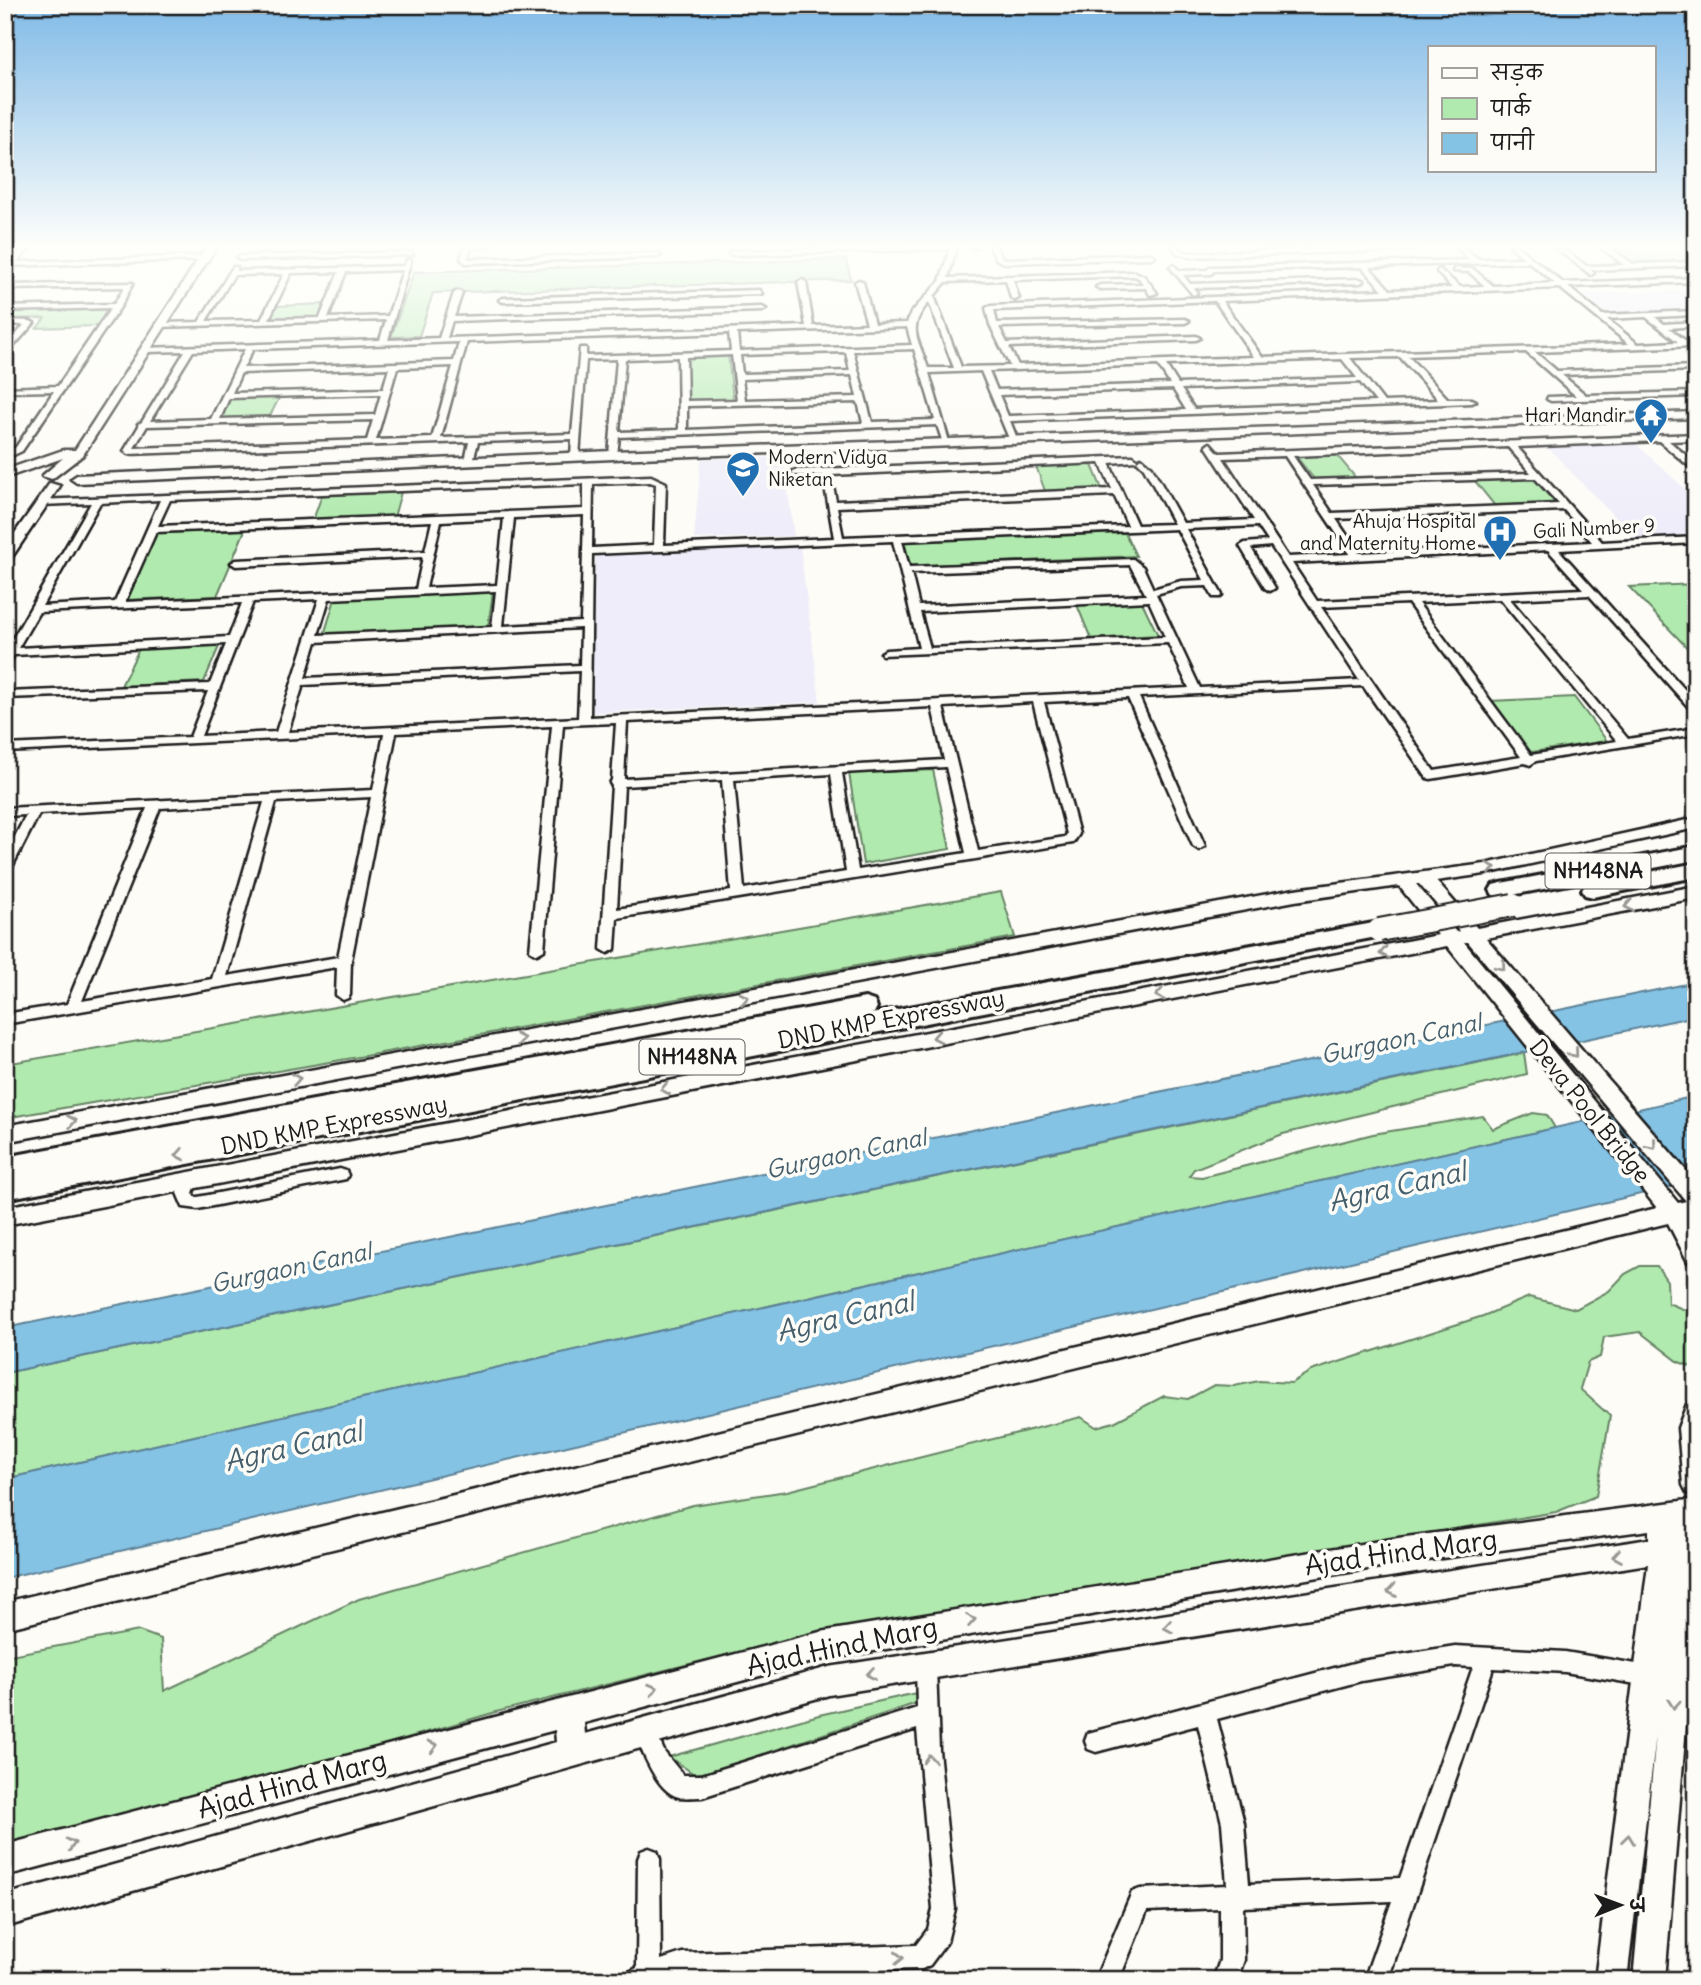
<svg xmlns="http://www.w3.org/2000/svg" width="1701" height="1985" viewBox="0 0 1701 1985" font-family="Delius,'Playpen Sans Deva',sans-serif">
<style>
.built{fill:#efedf9}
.green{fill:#b1eaae;stroke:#668365;stroke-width:2}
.water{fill:#85c3e5;stroke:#5b8095;stroke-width:2}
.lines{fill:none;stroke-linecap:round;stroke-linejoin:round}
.minor-casing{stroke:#1c1c1c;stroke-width:5}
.tertiary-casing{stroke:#1c1c1c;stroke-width:5}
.trunk-casing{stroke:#1c1c1c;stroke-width:6}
.minor{fill:#fdfcf7;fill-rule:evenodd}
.tertiary{fill:#fdfcf7;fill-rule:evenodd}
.trunk{fill:#fdfcf7;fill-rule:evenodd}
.trunk-bridge-casing{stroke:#1c1c1c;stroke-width:26;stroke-linecap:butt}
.trunk-bridge{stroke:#fdfcf7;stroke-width:22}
.oneway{stroke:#989794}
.labels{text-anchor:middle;stroke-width:7;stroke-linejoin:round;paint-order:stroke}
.far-poi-label{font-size:19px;fill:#1c1c1c;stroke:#fdfcf7;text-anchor:end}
.far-street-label{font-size:19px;fill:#1c1c1c;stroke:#fdfcf7}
.shield{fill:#fdfcf7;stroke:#605f5e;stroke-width:2}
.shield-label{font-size:21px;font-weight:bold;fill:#1c1c1c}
.street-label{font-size:23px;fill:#1c1c1c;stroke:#fdfcf7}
.water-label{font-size:24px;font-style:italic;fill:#465f6c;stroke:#fdfcf7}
.near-water-label{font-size:28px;font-style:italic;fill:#465f6c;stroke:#fdfcf7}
.near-street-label{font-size:28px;fill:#1c1c1c;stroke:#fdfcf7}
</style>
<rect width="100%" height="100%" fill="#fdfcf7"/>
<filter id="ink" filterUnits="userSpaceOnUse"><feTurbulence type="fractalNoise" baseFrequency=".0143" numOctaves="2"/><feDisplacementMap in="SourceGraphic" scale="14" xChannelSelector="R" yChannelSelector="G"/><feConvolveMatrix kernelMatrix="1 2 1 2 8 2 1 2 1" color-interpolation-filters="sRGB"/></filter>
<g filter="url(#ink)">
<path class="built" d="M1696 290V313L1609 316 1581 294Z
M1635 443 1696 499V538L1637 540 1546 446Z
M783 457 794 536 694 539 701 459Z
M800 546 820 702 584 713 596 554Z"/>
<path class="green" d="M1606 246H1688L1696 251V262L1632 265Z
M846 259 851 280 433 293 419 336 391 337 414 272Z
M324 304 318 318 270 320 277 306Z
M109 308 96 326 37 328 45 318 5 319V311Z
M728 354 733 399 685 400 684 356Z
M280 396 270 416 220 418 231 398Z
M1336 454 1356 478 1315 480 1296 456Z
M1092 465 1102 489 1045 491 1036 466Z
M1533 478 1556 504 1495 506 1474 480Z
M401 492 394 517 313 520 322 495Z
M245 530 217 596 123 600 157 533Z
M1124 531 1136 556 910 566 904 540Z
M1696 584V657L1629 587Z
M493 592 488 627 324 635 335 599Z
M1142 602 1158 635 1091 639 1077 605Z
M220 644 204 682 121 686 140 647Z
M1574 697 1607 741 1525 753 1490 701Z
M933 770 950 849 863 864 849 773Z
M1001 892 1015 937 376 1054 5 1118V1064Z
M1524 1053 1527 1074 1283 1134 1194 1169 1189 1176 1202 1177 1373 1134 1483 1116 1493 1129 1533 1113 1547 1115 1555 1128 5 1479V1373Z
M1640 1266H1657L1667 1281 1668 1303 1695 1314 1696 1366 1692 1367 1679 1362 1640 1332 1604 1337 1600 1357 1588 1362 1580 1389 1610 1416 1596 1496 1556 1512 790 1639 496 1712 249 1784 5 1848V1656L139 1631 161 1639 164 1691 359 1599 693 1505 787 1491 1081 1417 1096 1427 1114 1422 1164 1396 1188 1399 1214 1385 1234 1386 1259 1381 1291 1383 1311 1371 1483 1316 1529 1297 1576 1309 1609 1291 1625 1274Z
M916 1693 917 1703 709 1772 694 1774 669 1757 819 1715Z"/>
<path class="water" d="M1696 982V1016L5 1373V1328Z
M1696 1096V1181L5 1578V1479Z"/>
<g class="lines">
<g class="minor-casing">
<path id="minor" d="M24 246H31L17 262 205 256 208 258 205 260 5 266V262H9Z
M465 246H490L470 249 468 259 658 253 661 255 658 257 466 263 461 259Z
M911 246H957L948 278 1135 272 1144 276 1157 293 1150 295 1146 288 1100 289 1096 287 1100 285 1143 284 1139 278 1134 276 1013 280 1019 298 1015 300 1011 298 1006 280 946 282 934 296 961 367 1010 366 990 325 986 308 990 306 1383 290 1362 267 1214 271 1211 274 1183 275 1190 284 1360 279 1364 281 1360 283 1193 288 1197 293 1193 295 1170 267 1173 265 1180 271 1207 270 1210 267 1470 260 1455 246H1462L1478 259 1524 258 1510 246H1517L1563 283 1696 278V282L1568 287 1602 315 1696 311V315L1655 317 1664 324 1696 322V326L1669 328 1687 342H1696V346L1535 352 1557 371 1696 366V370L1562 375 1586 395 1696 392V396L1551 401 1547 399 1548 397 1576 396 1526 352 1408 356 1448 399H1472L1476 401 1472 403 1010 421 1018 441 1014 444 1010 441 981 371 929 373 950 445 943 443 937 425 619 437 617 455 613 458 609 455 617 359 586 360 579 457 575 460 571 457 572 439 478 442 473 461 469 464 465 461 469 442 128 454 124 451 139 426 138 424 142 422 185 351 147 352H144V348L380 340 386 320 159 327 158 325 162 323 199 322 233 267H237V271L404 266 407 260H411L388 340 439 338 454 293 458 291 462 293 454 317 762 307 766 309 762 311 452 321 447 338 806 326 798 282 802 280 806 282 813 326 867 324 855 282 859 280 863 282 874 324 907 323 911 313 940 281 950 249 732 255 729 253 732 251ZM1529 262 1555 283 1493 286 1473 269 1455 268 1453 271 1469 272 1485 286 1460 287 1439 269 1437 272 1452 288 1390 290 1369 267ZM403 270 388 316 328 318 346 272ZM339 272 320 318 269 319 291 273ZM284 274 261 320 206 321 234 275ZM1560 288 1629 344 1262 357 1222 301ZM1215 301 1254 357 1018 365 1009 347 1196 340 1200 338 1196 336 1007 343 999 327 1185 323 1189 321 1185 319 997 323 994 310ZM929 302 954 368H928C918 338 906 329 929 302ZM1646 317 1678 342 1638 344 1607 319ZM907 327 912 345 739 351 737 333ZM729 333 731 351 586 356V348H580L572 434 441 438 467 342ZM459 342 454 361 243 368 253 349ZM245 349 211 419 150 421 193 351ZM914 349 935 420 872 422 853 351ZM846 352 850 371 742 374 740 355ZM732 355 737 400 687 401 686 357ZM678 357 679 430 619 432 625 359ZM1400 357 1439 400 1384 402 1350 358ZM1342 359 1357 378 1178 384 1166 365ZM1158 365 1170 384 997 390 989 371ZM453 366 432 438 376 440 397 368ZM389 368 383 389 232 393 241 373ZM852 375 857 397 745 400 742 379ZM1360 382 1376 402 1194 409 1181 389ZM1173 389 1186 410 1008 416 999 395ZM381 394 375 415 220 419 229 398ZM858 402 863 423 687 430V406ZM373 420 367 440 134 448 147 426Z
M971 246H977V247L974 249Z
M989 246H995L1002 258 1006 259 1152 254 1155 256 1152 258 1005 263 997 260Z
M1172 246H1178L1181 251 1191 253 1412 246 1420 248 1417 250 1191 257 1177 253Z
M1553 246H1560L1586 266 1624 265 1599 246H1607L1633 264 1696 262V266L1591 270 1594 273 1591 275Z
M1691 246H1696V249Z
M411 252 413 255 240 260 237 258 240 256Z
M133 283 121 306 22 451 5 459V452L16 447 54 391 5 392V388L58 386 111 308 5 311V307L114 304 125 287 5 289V285Z
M759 290 762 294 503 302 499 300 503 298Z
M5 320 30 321 34 323 5 356V349L24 325 5 324Z
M1696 434V440L1669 441 1696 464V472L1659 441 1517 447 1602 542 1696 537V543L1559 550 1696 702V712L1692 711 1589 595 1510 599 1628 739 1696 728V734L1536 761 1530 765 1525 763 1431 779 1427 778 1363 686 1139 697 1205 846 1199 850 1193 846 1128 698 1044 702 1079 834 1073 843 617 918 615 949 608 953 601 949 612 786 610 783 612 780 616 723 563 725 544 950 537 954 530 950 552 726 396 733 351 961 350 995 348 998 343 1000 336 995 337 967 5 1024V1014L67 1004 147 808 39 814 11 869 5 873V856L26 815 5 816V808L373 790 384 734 5 752V745L190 737 208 691 5 698V692L210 684 226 644 14 655 9 664 5 665V652L91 503 41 505 38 504V500L651 476 666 483 664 545 834 538 823 475H793V471L796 470 1133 456 1137 459 1136 461 1109 463 1137 525 1174 524 1144 468 1137 461 1141 458 1152 467 1183 523 1254 520 1206 446 1210 443 1219 453ZM1508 447 1531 473 1310 480 1293 456ZM1285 456 1350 554 1288 557 1223 458ZM1100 463 1112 489 836 501 831 475ZM1535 478 1559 504 1332 513 1313 485ZM650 482 656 484 654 545 592 548 593 484ZM584 484V509L158 526 170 500ZM1114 495 1128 526 843 537 837 507ZM160 500 115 602 42 606 100 503ZM1564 510 1592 542 1359 553 1336 519ZM584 515 581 622 503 626 514 518ZM504 518 497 585 426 588 441 521ZM432 521 425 551 236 560 231 563 236 566 423 557 416 589 125 602 156 532ZM1258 526 1268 541 1245 543 1240 546 1265 588 1270 591 1275 588 1251 548 1271 546 1359 680 1200 688 1156 594 1181 587 1207 586 1213 597H1221L1222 595 1186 529ZM1177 529 1204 580 1181 581 1153 589 1143 567 1133 559 909 567 902 541ZM893 541 919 648 886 650 881 653 882 655 1168 643 1189 688 590 717 592 554ZM1548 550 1583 589 1317 601 1292 563ZM1130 565 1146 595 919 606 911 573ZM496 591 492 627 318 635 329 599ZM319 599 276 732 201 736 253 602ZM1500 599 1617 741 1531 755 1418 603ZM1149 601 1165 637 930 648 920 612ZM242 603 229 637 18 648 39 612ZM1408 603 1521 757 1434 771 1321 607ZM581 628 580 665 305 678 316 642ZM580 671 578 718 288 732 303 685ZM1033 702 1067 834 1065 837 978 851 943 707ZM932 707 944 760 624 779 627 722ZM946 767 966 853 858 870 842 773ZM831 774 846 872 744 889 734 780ZM722 780 731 891 617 909 624 786ZM371 797 338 957 227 976 276 802ZM264 802 212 979 82 1001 160 808Z
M340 1169 346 1171 348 1175 346 1179 198 1209 183 1207 177 1193 183 1178 189 1176 195 1178 197 1182 193 1193 194 1197H198Z
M1455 1646 1565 1652 1648 1666 1655 1669 1658 1676 1655 1683 1648 1686 1565 1672 1493 1668 1388 1980H1364L1392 1901 1243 1907 1244 1960 1237 1980H1213L1220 1960V1908L1147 1911 1119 1980H1095L1132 1892 1140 1889 1227 1885 1222 1823 1198 1725 1096 1752 1088 1749 1085 1741 1088 1733 1361 1661ZM1455 1666 1473 1667 1400 1878 1249 1884 1244 1823 1217 1719 1361 1681Z
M926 1656 933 1659 936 1666 939 1750 955 1909 947 1942 930 1965 922 1969 682 1977 673 1980H625L629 1972 637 1968 638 1859 641 1851 649 1848 657 1851 660 1859 661 1960 682 1953 916 1945 928 1929 933 1909 917 1729 702 1797C695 1797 686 1798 679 1797 657 1793 642 1750 634 1732L638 1725 645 1721 652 1725 665 1753 683 1775H702L917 1708 916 1666 919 1659Z"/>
</g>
<g class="tertiary-casing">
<path id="tertiary" d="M207 246H217L83 455 52 479 42 476 63 458 5 478V470L63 450H75Z
M1696 412V418L613 459 77 483 71 479 77 475 613 451Z
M50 483 60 486 10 560 5 561V547Z
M1696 818V828L1485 874 1436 881 1477 928 1696 886V898L1486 938 1696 1182V1216L1688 1218 1696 1234V1265L1688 1262 1668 1223 5 1629V1602L1657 1208 1447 946 5 1225V1207L1438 935 1399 886 1295 901 5 1142V1126L1295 889 1485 864ZM1416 884H1419L1459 931 1456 932ZM1464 942H1468L1686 1201 1678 1203Z
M1696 1401V1497L1687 1493 1683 1485 1678 1428 1687 1404Z
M1696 1499 1693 1642 1665 1980H1633L1656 1734 1627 1980H1595L1648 1564 829 1695 5 1927V1895L556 1742 555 1730 5 1876V1845L820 1632 1398 1538ZM1649 1530V1539L829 1667 585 1734 584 1723 820 1660 1398 1564Z"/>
</g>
<g class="trunk-casing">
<path id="trunk" d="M1696 846V860L1501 897 1493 895 1490 890 1493 885 1501 883Z
M1696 863V877L1593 897 1585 895 1582 890 1585 885 1593 883Z
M1379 922 1387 925 1391 930 1387 935 5 1199V1157L865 998 874 1001 877 1007 874 1013 865 1015Z"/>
</g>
<use href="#minor" class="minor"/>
<use href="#tertiary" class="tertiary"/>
<use href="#trunk" class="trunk"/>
<g class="trunk-bridge-casing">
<path id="trunk-bridge" d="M1379 930 1513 905"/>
</g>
<use href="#trunk-bridge" class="trunk-bridge"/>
</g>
<defs><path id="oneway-chevron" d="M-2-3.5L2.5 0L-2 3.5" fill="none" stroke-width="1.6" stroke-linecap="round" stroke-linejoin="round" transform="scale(1.75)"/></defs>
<g class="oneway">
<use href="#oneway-chevron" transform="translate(1491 868) rotate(-11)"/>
<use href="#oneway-chevron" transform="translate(1629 906) rotate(169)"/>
<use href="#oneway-chevron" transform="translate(1384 953) rotate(169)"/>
<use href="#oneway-chevron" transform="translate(1501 966) rotate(50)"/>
<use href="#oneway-chevron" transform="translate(1160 995) rotate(169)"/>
<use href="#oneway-chevron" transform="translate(744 998) rotate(-11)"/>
<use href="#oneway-chevron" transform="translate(937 1037) rotate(169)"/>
<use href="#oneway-chevron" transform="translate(520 1039) rotate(-10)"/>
<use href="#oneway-chevron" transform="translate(1574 1053) rotate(50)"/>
<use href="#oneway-chevron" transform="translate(296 1079) rotate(-11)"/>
<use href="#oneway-chevron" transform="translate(665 1089) rotate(169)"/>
<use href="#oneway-chevron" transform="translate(72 1121) rotate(-11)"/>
<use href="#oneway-chevron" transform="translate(1652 1145) rotate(50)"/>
<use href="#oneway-chevron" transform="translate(180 1155) rotate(169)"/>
<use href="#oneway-chevron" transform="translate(1617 1556) rotate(171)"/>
<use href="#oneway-chevron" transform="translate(1392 1591) rotate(171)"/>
<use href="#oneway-chevron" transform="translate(971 1620) rotate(-10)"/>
<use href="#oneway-chevron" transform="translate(1168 1627) rotate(171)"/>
<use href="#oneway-chevron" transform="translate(871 1674) rotate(171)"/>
<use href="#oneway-chevron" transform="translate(653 1689) rotate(-14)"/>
<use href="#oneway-chevron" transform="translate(1674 1704) rotate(95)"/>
<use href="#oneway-chevron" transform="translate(433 1746) rotate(-15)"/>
<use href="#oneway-chevron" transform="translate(929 1759) rotate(-95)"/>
<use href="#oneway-chevron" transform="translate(1628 1839) rotate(-83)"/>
<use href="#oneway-chevron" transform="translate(71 1844) rotate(-15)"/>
<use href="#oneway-chevron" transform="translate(899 1958) rotate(-2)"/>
</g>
</g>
<linearGradient id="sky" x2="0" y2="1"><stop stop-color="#80bae7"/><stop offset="0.47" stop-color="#fefefb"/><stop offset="1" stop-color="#fefefb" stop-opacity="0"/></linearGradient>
<rect width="1701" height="524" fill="url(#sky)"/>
<defs>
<g id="temple-pin" transform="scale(1.75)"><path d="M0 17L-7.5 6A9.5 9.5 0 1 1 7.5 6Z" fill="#1f6fb2" stroke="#fdfcf7"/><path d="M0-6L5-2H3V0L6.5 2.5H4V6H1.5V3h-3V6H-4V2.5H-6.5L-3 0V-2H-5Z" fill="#fff"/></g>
<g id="school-pin" transform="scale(1.75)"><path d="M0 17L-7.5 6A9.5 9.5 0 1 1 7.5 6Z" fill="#1f6fb2" stroke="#fdfcf7"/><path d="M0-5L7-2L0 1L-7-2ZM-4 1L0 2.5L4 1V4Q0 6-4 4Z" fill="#fff"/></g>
<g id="hospital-pin" transform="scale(1.75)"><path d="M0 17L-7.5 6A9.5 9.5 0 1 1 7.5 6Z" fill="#1f6fb2" stroke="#fdfcf7"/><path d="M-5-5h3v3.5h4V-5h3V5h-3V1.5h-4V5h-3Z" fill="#fff"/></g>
</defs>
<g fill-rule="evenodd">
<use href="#temple-pin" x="1651" y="415"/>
<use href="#school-pin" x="743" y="468"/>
<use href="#hospital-pin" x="1500" y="532"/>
</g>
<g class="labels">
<g class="far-poi-label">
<text x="1626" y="422">Hari Mandir</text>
<text x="768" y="464" text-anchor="start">Modern Vidya<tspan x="768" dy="22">Niketan</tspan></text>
<text x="1476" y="528">Ahuja Hospital<tspan x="1476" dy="22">and Maternity Home</tspan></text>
</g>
<g class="far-street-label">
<text transform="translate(1594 528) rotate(-3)" y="7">Gali Number 9</text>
</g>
<g class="shield">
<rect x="1545.5" y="853.5" width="105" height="35" rx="5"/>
<rect x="639.5" y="1039.5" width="105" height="35" rx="5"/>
</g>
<g class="shield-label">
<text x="1598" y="878">NH148NA</text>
<text x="692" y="1064">NH148NA</text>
</g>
<g class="street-label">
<text transform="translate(891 1019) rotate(-11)" y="8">DND KMP Expressway</text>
<text transform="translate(1590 1111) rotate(51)" y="8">Deva Pool Bridge</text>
<text transform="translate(334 1125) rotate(-11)" y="8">DND KMP Expressway</text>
</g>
<g class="water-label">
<text transform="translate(1401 1039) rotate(-12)" y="8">Gurgaon Canal</text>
<text transform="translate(846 1154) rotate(-12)" y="8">Gurgaon Canal</text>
<text transform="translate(291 1268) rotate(-12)" y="8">Gurgaon Canal</text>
</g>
<g class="near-water-label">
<text transform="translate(1397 1186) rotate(-13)" y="10">Agra Canal</text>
<text transform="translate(845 1316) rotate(-13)" y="10">Agra Canal</text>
<text transform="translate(293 1446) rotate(-13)" y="10">Agra Canal</text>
</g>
<g class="near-street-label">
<text transform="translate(1401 1552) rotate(-8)" y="10">Ajad Hind Marg</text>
<text transform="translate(842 1646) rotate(-12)" y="10">Ajad Hind Marg</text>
<text transform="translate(292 1784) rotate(-15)" y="10">Ajad Hind Marg</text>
</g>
</g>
<rect width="1701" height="1985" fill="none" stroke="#fdfcf7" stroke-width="28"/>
<rect x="14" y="14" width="1673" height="1957" fill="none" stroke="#1c1c1c" stroke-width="2.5" filter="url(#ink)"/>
<rect x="1428" y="46" width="228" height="126" fill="#fdfcf7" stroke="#a3a29f" stroke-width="2"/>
<rect x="1442" y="68" width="35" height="10" fill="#fdfcf7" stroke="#a3a29f" stroke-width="2"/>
<text x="1491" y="80" font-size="21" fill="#1c1c1c">सड़क</text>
<rect x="1442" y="98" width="35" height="21" fill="#b1eaae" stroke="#a3a29f" stroke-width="2"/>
<text x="1491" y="116" font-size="21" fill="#1c1c1c">पार्क</text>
<rect x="1442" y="133" width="35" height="21" fill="#85c3e5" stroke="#a3a29f" stroke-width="2"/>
<text x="1491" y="150" font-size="21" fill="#1c1c1c">पानी</text>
<g transform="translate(1620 1905) rotate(89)" stroke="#fdfcf7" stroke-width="5" paint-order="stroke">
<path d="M0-5L12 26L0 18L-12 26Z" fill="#1c1c1c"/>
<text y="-10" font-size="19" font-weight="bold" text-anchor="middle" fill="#1c1c1c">उ</text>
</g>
</svg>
